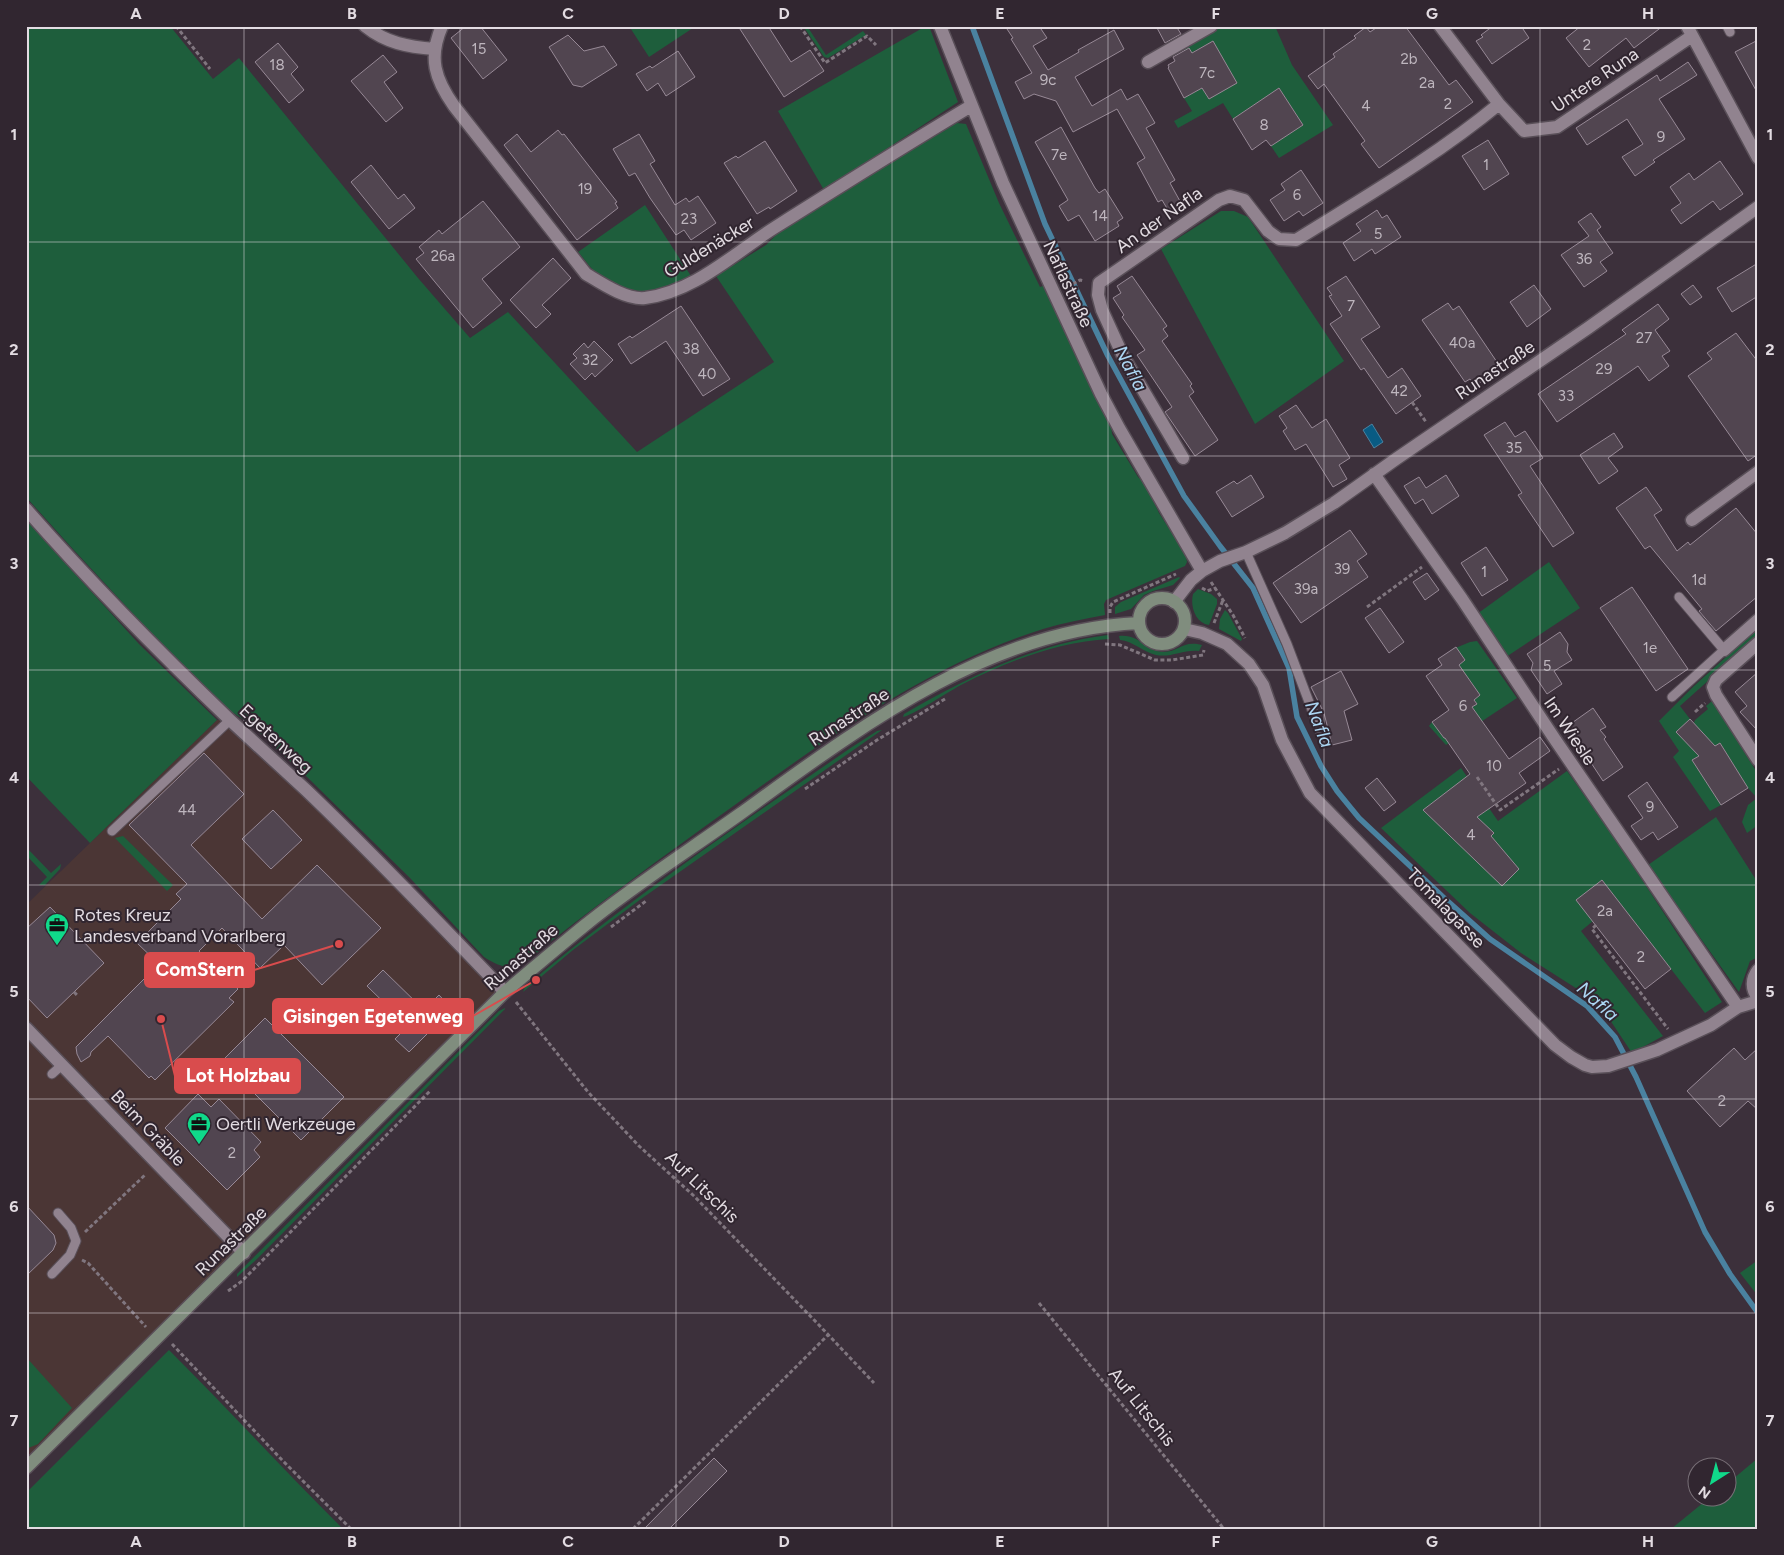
<svg xmlns="http://www.w3.org/2000/svg" width="1784" height="1555" viewBox="0 0 1784 1555" font-family="Figtree,sans-serif">
<style>
.industrial{fill:#4b3635}
.green{fill:#1e5e3c}
.water{fill:#095b83;stroke:#4a82a0}
.lines{fill:none;stroke-linecap:round;stroke-linejoin:round}
.stream{stroke:#4a82a0;stroke-width:5.5}
.building{fill:#514550;stroke:#978996}
.lane-casing{stroke:#594f58;stroke-width:11}
.street-casing{stroke:#594f58;stroke-width:15}
.secondary-casing{stroke:#594f58;stroke-width:15}
.path{stroke:#80767f;stroke-width:3;stroke-dasharray:4 2.5;stroke-linecap:butt}
.lane{stroke:#91838f;stroke-width:9}
.street{stroke:#91838f;stroke-width:12}
.secondary{stroke:#808d7e;stroke-width:12}
.grid{fill:none;stroke:#e3dce2;stroke-width:1;stroke-opacity:0.55}
.labels{text-anchor:middle;stroke-width:4;stroke-linejoin:round;paint-order:stroke}
.number-label{font-size:15px;fill:#beb6be}
.street-label{font-size:18px;fill:#e3dce2;stroke:#312630}
.poi-label{font-size:18px;fill:#e3dce2;stroke:#312630;text-anchor:start}
.water-label{font-size:19px;font-style:italic;fill:#acd6f3;stroke:#312630}
.leader{fill:none;stroke:#d94c4d;stroke-width:2}
.callout-dot{fill:#d94c4d;stroke:#312630;stroke-width:2}
.callout{fill:#d94c4d;stroke:#d94c4d;stroke-width:2}
.callout-label{font-size:19px;text-anchor:middle;font-weight:bold;fill:#fff}
.neatline{fill:none;stroke:#e3dce2;stroke-width:2}
.grid-label{font-size:16px;text-anchor:middle;font-weight:bold;fill:#e3dce2}
</style>
<rect width="100%" height="100%" fill="#3c303b"/>
<path class="industrial" d="M217 720H230L505 992 26 1468V905Z"/>
<path class="green" d="M26 26H170L213 79 239 58 418 278 470 338 508 312 637 452 774 362 716 276 766 245 781 230 891 160 922 144 957 123 966 124 999 203 1040 287 1043 286 1079 363 1111 426 1112 434 1138 477 1146 485 1159 513 1185 553 1187 562 1185 566 1106 600 1104 604 1105 615C1084 619 1063 623 1043 629 928 665 828 738 732 807 661 858 591 908 523 964 508 970 498 966 484 957L410 878 306 776 250 724 229 710 150 632 71 547 26 497Z
M629 26H696L649 57Z
M803 26H807L826 55 863 31 866 35 828 58 824 57Z
M926 26H929L958 102 824 190 778 111Z
M1221 26H1275L1292 65 1333 125 1279 158 1271 146 1303 125 1279 88 1233 119 1223 103 1178 128 1174 121 1192 111 1184 98 1202 88 1209 99 1213 41 1187 55 1183 47Z
M645 205 691 276C678 283 665 289 651 291 634 293 608 284 596 273 589 267 584 258 578 252Z
M1221 211H1234L1248 217 1344 361 1255 424 1161 249Z
M26 520 139 644 217 720 90 843 26 776Z
M1549 562 1580 608 1506 657 1477 614Z
M1179 577 1180 578 1173 585 1153 591 1144 595 1131 609 1115 614V607L1121 602Z
M1198 589 1211 594 1217 599V604L1209 625C1195 623 1190 606 1193 594Z
M1225 610 1228 613 1242 639 1241 641 1219 629 1220 619Z
M1758 628V636L1680 706 1690 719 1676 732 1685 741 1698 728 1694 723 1695 720 1708 709 1706 706 1712 701 1758 774V825L1747 833 1742 822 1748 805 1757 798 1748 788 1720 743 1692 760 1721 805 1710 811 1673 757 1679 751 1659 721 1694 686Z
M1108 635 1109 639C1058 642 1008 661 963 684 951 690 912 716 903 717L904 714C968 677 1034 644 1108 635Z
M1119 636C1142 634 1142 651 1163 652 1180 652 1182 640 1202 645L1199 651C1184 649 1171 658 1156 655 1143 652 1133 641 1120 640Z
M1477 641 1517 698 1446 745 1429 726 1432 722 1444 738 1477 715 1472 707 1477 704 1474 700 1480 695 1467 676 1456 667 1465 660 1458 650 1453 649 1470 642Z
M882 730 641 899 573 950 523 992 525 987C628 900 740 824 852 747L877 731Z
M1461 768 1498 821 1567 771 1616 840 1722 1002 1705 1013 1602 880 1593 921 1581 931 1663 1036 1632 1053 1606 1014 1582 992 1521 953 1470 913 1381 828Z
M1716 817 1758 883V957L1750 961 1739 992 1648 865Z
M123 836 173 885 167 891 115 838Z
M26 847 51 873 61 864 60 869 45 885H39L47 877 26 855Z
M505 1008V1009L257 1259 237 1277V1274L499 1011Z
M1758 1260V1296L1740 1273Z
M169 1350C228 1409 284 1470 343 1529H26V1493Z
M26 1357 72 1408 38 1444 26 1449Z
M1758 1458V1529H1671L1709 1498H1726L1727 1484Z"/>
<path class="water" d="M1372 424 1383 442 1374 448 1363 430Z"/>
<g class="lines">
<path class="stream" d="M972 26 1045 224 1108 356 1184 496 1220 546 1253 588 1289 668 1297 717 1321 766 1337 791 1359 818 1442 896 1490 939 1587 1006 1615 1037 1636 1077 1705 1232 1730 1274 1758 1313"/>
</g>
<path class="building" d="M466 26H480L507 60 483 79 451 38Z
M738 26H768L791 62 810 50 824 71 784 97Z
M1005 26H1039L1047 38 1033 46 1048 70 1079 52 1078 50 1114 30 1124 49 1075 77 1092 106 1121 89 1127 100 1138 94 1155 123 1146 128 1175 180 1170 183 1181 203 1168 210 1162 200 1158 202 1137 163 1145 158 1117 109 1073 132 1056 101 1034 94 1024 99 1015 82 1032 73 1011 39 1013 38Z
M1156 26H1176L1181 34 1165 43Z
M1379 26H1405L1449 85 1456 80 1473 102 1379 168 1361 144 1365 141 1329 91 1324 84 1318 89 1308 76 1335 57 1333 54 1356 38 1354 36 1366 27 1370 32Z
M1493 26H1521L1529 38 1492 64 1476 41 1483 37 1481 35Z
M1581 26H1663L1634 48 1626 38 1589 67 1566 38Z
M568 35 584 51 604 46 617 65 582 87 573 85 549 47Z
M1758 40V94L1735 52Z
M1213 41 1237 83 1209 99 1202 88 1184 98 1168 68 1169 67 1168 65 1175 61 1173 57 1189 48 1192 53Z
M278 43 298 67 291 74 304 90 289 103 255 62Z
M678 51 695 77 666 96 658 83 647 91 636 74 650 66 652 68Z
M383 55 397 72 384 82 403 108 386 122 351 81Z
M1688 62 1697 75 1659 99 1685 139 1653 160 1655 162 1635 176 1622 157 1643 144 1627 119 1587 145 1576 128 1657 75 1660 81Z
M1279 88 1303 125 1271 146 1266 140 1252 150 1233 119Z
M1061 127 1095 188 1099 193 1105 189 1123 218 1117 222 1119 226 1095 241 1079 215 1068 221 1059 206 1068 200 1035 142Z
M558 130 562 135 564 134 617 202 615 203 618 208 577 240 504 145 517 134 531 152Z
M639 134 655 161 650 164 675 205 686 198 689 202 698 196 716 223 691 240 684 230 676 235 650 198 635 173 629 176 613 149Z
M1488 140 1509 174 1484 190 1462 156Z
M765 141 797 191 770 209 769 207 757 214 724 163 736 156 738 158Z
M1720 161 1743 194 1720 210 1713 201 1681 224 1671 210 1681 203 1670 187 1689 173 1694 180Z
M371 165 398 199 404 194 415 208 389 229 351 182Z
M1301 170 1323 203 1303 216 1299 211 1284 221 1270 200 1285 190 1281 184Z
M483 201 520 247 482 279 502 303 473 328 416 259 424 253 419 247 439 230 442 234Z
M1377 210 1382 218 1387 215 1401 237 1375 254 1372 249 1354 261 1343 243 1361 231 1356 224Z
M1591 213 1601 227 1597 230 1613 253 1600 262 1607 271 1584 287 1561 255 1589 236 1578 222Z
M553 258 571 278 542 305 551 314 536 328 510 300Z
M1758 263V296L1732 312 1717 288Z
M1132 276 1167 326 1163 329 1168 336 1162 341 1192 384 1190 386 1194 392 1189 396 1218 440 1195 456 1165 412 1172 407 1137 355 1145 350 1122 317 1124 315 1113 298 1121 293 1117 286Z
M1346 276 1380 327 1361 339 1388 378 1402 368 1421 396 1396 414 1364 368 1361 370 1330 324 1342 316 1329 296 1332 295 1327 288Z
M1534 285 1551 309 1527 327 1510 302Z
M1693 285 1702 297 1690 305 1681 294Z
M1448 303 1453 310 1459 306 1501 368 1475 386 1470 379 1465 382 1422 320Z
M1658 304 1669 319 1655 330 1670 351 1662 356 1669 366 1649 381 1638 366 1557 422 1538 394 1626 334 1622 330Z
M681 306 730 379 703 396 666 341 631 364 618 344 630 336 632 338Z
M1736 333 1758 362V454L1748 461 1688 376 1712 359 1707 353Z
M594 341 613 360 595 377 592 373 585 380 570 364 577 358 573 354 584 343 588 348Z
M1296 405 1312 428 1326 419 1350 458 1339 465 1347 479 1333 487 1306 444 1295 450 1283 431 1287 428 1279 416Z
M1505 422 1515 437 1525 431 1543 458 1530 466 1574 533 1553 547 1518 495 1522 493 1484 435Z
M1614 433 1623 447 1608 458 1618 471 1599 484 1580 455Z
M1251 475 1264 497 1232 517 1216 492 1234 481 1237 484Z
M1446 475 1459 496 1432 514 1423 499 1415 504 1404 486 1419 477 1426 488Z
M1646 487 1662 510 1654 515 1677 551 1688 542 1690 545 1736 508 1758 535V596L1716 631 1699 611 1702 609 1650 546 1645 549 1616 508Z
M1350 530 1367 554 1357 561 1368 577 1301 623 1273 583Z
M1486 547 1508 580 1482 596 1461 563Z
M1427 573 1439 590 1425 600 1413 582Z
M1632 587 1688 669 1656 691 1600 608Z
M1380 608 1404 642 1389 653 1365 618Z
M1560 632 1568 644 1567 652 1572 660 1554 671 1562 684 1547 694 1531 670 1533 663 1527 654Z
M1456 647 1465 660 1459 665 1480 695 1474 700 1477 704 1472 707 1509 759 1540 737 1550 751 1519 773 1526 783 1477 817 1494 833 1491 836 1519 869 1502 886 1423 810 1470 774 1445 738H1444L1432 722 1449 710 1426 676 1442 665 1438 659Z
M1341 671 1358 704 1344 711 1352 740 1332 745 1324 713 1311 687Z
M1758 672V731L1740 712 1747 706 1735 692Z
M1593 708 1606 727 1600 730 1606 737 1604 739 1623 767 1603 781 1584 752 1586 750 1569 725Z
M1690 719 1715 746 1720 743 1748 788 1721 805 1692 760 1699 756 1676 732Z
M204 753 244 794 191 845 262 919 317 865 381 928 322 985 284 945 260 968 222 928 199 951 238 989 229 998 234 1002 155 1080 151 1076 149 1078 108 1036 91 1052 90 1056 81 1062 77 1054 76 1047 159 964 137 943 181 899 176 894 187 884 129 825Z
M1377 778 1396 802 1384 811 1365 788Z
M1647 782 1678 827 1658 840 1653 832 1641 840 1631 826 1643 818 1628 796Z
M273 810 302 840 271 869 242 839Z
M1602 880 1671 969 1645 989 1576 900Z
M50 907 104 963 47 1018 26 996V929Z
M383 970 424 1010 439 995 452 1009 409 1052 395 1039 408 1026 367 986Z
M265 1018 344 1097 301 1140 222 1061Z
M1734 1048 1745 1060 1758 1048V1110L1748 1101 1720 1127 1687 1091Z
M198 1094 211 1107 219 1099 261 1142 254 1150 260 1157 227 1190 165 1128Z
M26 1205 54 1235 56 1243 53 1250 26 1276Z
M714 1458 727 1471 669 1529H644Z"/>
<g class="lines">
<g class="lane-casing">
<path id="lane" d="M1727 26 1730 32
M1246 552 1287 644 1320 731
M1672 697 1724 650 1679 597
M112 831 230 720
M52 1074 62 1065
M52 1274 70 1255 76 1241 71 1228 58 1213"/>
</g>
<g class="street-casing">
<path id="street" d="M365 26C386 43 408 47 435 49
M442 26C428 58 435 79 454 106L586 274C601 283 626 300 645 298 694 292 733 254 774 228 839 187 904 146 971 106
M940 26 1003 183 1101 394 1119 428 1202 571
M1440 26 1499 104 1524 131 1557 127 1692 36
M1687 26 1758 158
M1148 62 1211 26
M1183 458 1123 356 1102 310 1098 295 1099 283 1219 200 1230 196 1244 200 1268 231 1279 239 1296 240C1365 197 1436 156 1499 104
M1374 474 1462 599 1554 738 1738 1007
M26 509C91 583 160 653 231 721 256 744 281 767 306 790 374 855 440 924 505 992
M1692 520 1758 472
M1174 602 1191 580 1202 571 1220 561 1246 552 1285 533 1334 503 1396 459 1588 328 1758 207
M1184 629 1202 633 1227 644 1249 664 1263 685 1282 740 1310 793 1555 1045 1571 1057 1585 1065 1592 1067 1608 1066 1657 1050 1711 1025 1738 1007 1758 1001
M1758 643 1716 680 1713 687 1716 695 1758 760
M1724 650 1758 620
M1758 970C1751 979 1751 989 1758 998
M26 1028 244 1253"/>
</g>
<g class="secondary-casing">
<path id="secondary" d="M1139 621a23 23 0 1 1 46 0a23 23 0 1 1-46 0Z
M26 1468 505 992C531 970 557 948 584 926 633 886 688 851 740 814 859 728 987 630 1139 623"/>
</g>
<path class="path" d="M176 26 210 69
M261 26H262
M800 26 825 63 867 36 876 45
M1067 287 1080 280 1084 281
M1412 402 1426 422
M1211 582 1233 615 1245 638
M1202 588 1207 591 1216 588
M1367 607 1422 567
M1110 613V607L1113 602 1176 574
M1214 623 1223 600
M1105 644 1120 645 1155 660H1172L1203 655 1204 650
M1695 712 1705 703
M1477 777 1500 810 1559 769
M805 789 877 740 945 699
M1596 925 1592 929 1668 1029
M611 927 646 901
M74 992 78 996
M516 1002 588 1092 639 1146 694 1196 818 1324 874 1383
M85 1232 146 1174
M82 1260 88 1263 146 1327
M228 1291 242 1281 431 1090
M1039 1303 1224 1529
M172 1344 283 1461 351 1529
M633 1529 829 1334"/>
<use href="#lane" class="lane"/>
<use href="#street" class="street"/>
<use href="#secondary" class="secondary"/>
</g>
<path class="grid" d="M244 26V1529M460 26V1529M676 26V1529M892 26V1529M1108 26V1529M1324 26V1529M1540 26V1529M26 242H1758M26 456H1758M26 670H1758M26 885H1758M26 1099H1758M26 1313H1758"/>
<defs>
<g id="office-pin" transform="scale(1.25)"><path d="M0 17L-7.5 6A9.5 9.5 0 1 1 7.5 6Z" fill="#10d98a" stroke="#312630"/><path d="M-6-3h4V-5.5h4V-3h4V5H-6ZM-1-4.5V-3h2v-1.5ZM-6 0V1H6V0Z" fill="#111"/></g>
</defs>
<g fill-rule="evenodd">
<use href="#office-pin" x="57" y="925"/>
<use href="#office-pin" x="199" y="1124"/>
</g>
<g class="labels">
<g class="number-label">
<text x="1587" y="50">2</text>
<text x="479" y="54">15</text>
<text x="1409" y="64">2b</text>
<text x="277" y="70">18</text>
<text x="1207" y="78">7c</text>
<text x="1048" y="85">9c</text>
<text x="1427" y="88">2a</text>
<text x="1448" y="109">2</text>
<text x="1366" y="111">4</text>
<text x="1264" y="130">8</text>
<text x="1661" y="142">9</text>
<text x="1059" y="160">7e</text>
<text x="1486" y="170">1</text>
<text x="585" y="194">19</text>
<text x="1297" y="200">6</text>
<text x="1100" y="221">14</text>
<text x="689" y="224">23</text>
<text x="1378" y="239">5</text>
<text x="443" y="261">26a</text>
<text x="1584" y="264">36</text>
<text x="1351" y="311">7</text>
<text x="1644" y="343">27</text>
<text x="1462" y="348">40a</text>
<text x="691" y="354">38</text>
<text x="590" y="365">32</text>
<text x="1604" y="374">29</text>
<text x="707" y="379">40</text>
<text x="1399" y="396">42</text>
<text x="1566" y="401">33</text>
<text x="1514" y="453">35</text>
<text x="1342" y="574">39</text>
<text x="1484" y="577">1</text>
<text x="1699" y="585">1d</text>
<text x="1306" y="594">39a</text>
<text x="1650" y="653">1e</text>
<text x="1547" y="671">5</text>
<text x="1463" y="711">6</text>
<text x="1494" y="771">10</text>
<text x="1650" y="812">9</text>
<text x="187" y="815">44</text>
<text x="1471" y="840">4</text>
<text x="1605" y="916">2a</text>
<text x="1641" y="962">2</text>
<text x="1722" y="1106">2</text>
<text x="232" y="1158">2</text>
</g>
<g class="street-label">
<text transform="translate(1595 80) rotate(-34)" y="6">Untere Runa</text>
<text transform="translate(1159 220) rotate(-35)" y="6">An der Nafla</text>
<text transform="translate(709 247) rotate(-31)" y="6">Guldenäcker</text>
<text transform="translate(1068 284) rotate(65)" y="6">Naflastraße</text>
<text transform="translate(1495 370) rotate(-34)" y="6">Runastraße</text>
<text transform="translate(849 717) rotate(-33)" y="6">Runastraße</text>
<text transform="translate(1570 731) rotate(56)" y="6">Im Wiesle</text>
<text transform="translate(276 739) rotate(43)" y="6">Egetenweg</text>
<text transform="translate(1446 908) rotate(46)" y="6">Tomalagasse</text>
<text transform="translate(521 957) rotate(-41)" y="6">Runastraße</text>
<text transform="translate(148 1128) rotate(46)" y="6">Beim Gräble</text>
<text transform="translate(702 1187) rotate(44)" y="6">Auf Litschis</text>
<text transform="translate(231 1241) rotate(-44)" y="6">Runastraße</text>
<text transform="translate(1142 1407) rotate(51)" y="6">Auf Litschis</text>
</g>
<g class="poi-label">
<text x="74" y="921">Rotes Kreuz<tspan x="74" dy="21">Landesverband Vorarlberg</tspan></text>
<text x="216" y="1130">Oertli Werkzeuge</text>
</g>
<g class="water-label">
<text transform="translate(1131 368) rotate(62)" y="7">Nafla</text>
<text transform="translate(1320 724) rotate(69)" y="7">Nafla</text>
<text transform="translate(1598 1001) rotate(42)" y="7">Nafla</text>
</g>
</g>
<path class="leader" d="M339 944L254 970M536 980L473 1016M161 1019L175 1076"/>
<g class="callout-dot">
<circle cx="339" cy="944" r="5"/>
<circle cx="536" cy="980" r="5"/>
<circle cx="161" cy="1019" r="5"/>
</g>
<g class="callout">
<rect x="145" y="953" width="109" height="34" rx="5"/>
<rect x="273" y="999" width="200" height="34" rx="5"/>
<rect x="175" y="1059" width="125" height="34" rx="5"/>
</g>
<g class="callout-label">
<text x="200" y="976">ComStern</text>
<text x="373" y="1023">Gisingen Egetenweg</text>
<text x="238" y="1082">Lot Holzbau</text>
</g>
<rect width="1784" height="1555" fill="none" stroke="#312630" stroke-width="55"/>
<g transform="translate(1712 1482) rotate(216)"><circle r="24" fill="#312630" stroke="#786f77"/>
<path d="M0-4L9 19L0 12L-9 19Z" fill="#10d98a"/>
<text y="-8" font-size="14" font-weight="bold" text-anchor="middle" fill="#e3dce2">N</text>
</g>
<rect x="28" y="28" width="1728" height="1500" class="neatline"/>
<g class="grid-label">
<text x="136" y="19">A</text>
<text x="352" y="19">B</text>
<text x="568" y="19">C</text>
<text x="784" y="19">D</text>
<text x="1000" y="19">E</text>
<text x="1216" y="19">F</text>
<text x="1432" y="19">G</text>
<text x="1648" y="19">H</text>
<text x="14" y="140">1</text>
<text x="1770" y="140">1</text>
<text x="14" y="355">2</text>
<text x="1770" y="355">2</text>
<text x="14" y="569">3</text>
<text x="1770" y="569">3</text>
<text x="14" y="783">4</text>
<text x="1770" y="783">4</text>
<text x="14" y="997">5</text>
<text x="1770" y="997">5</text>
<text x="14" y="1212">6</text>
<text x="1770" y="1212">6</text>
<text x="14" y="1426">7</text>
<text x="1770" y="1426">7</text>
<text x="136" y="1547">A</text>
<text x="352" y="1547">B</text>
<text x="568" y="1547">C</text>
<text x="784" y="1547">D</text>
<text x="1000" y="1547">E</text>
<text x="1216" y="1547">F</text>
<text x="1432" y="1547">G</text>
<text x="1648" y="1547">H</text>
</g>
</svg>
